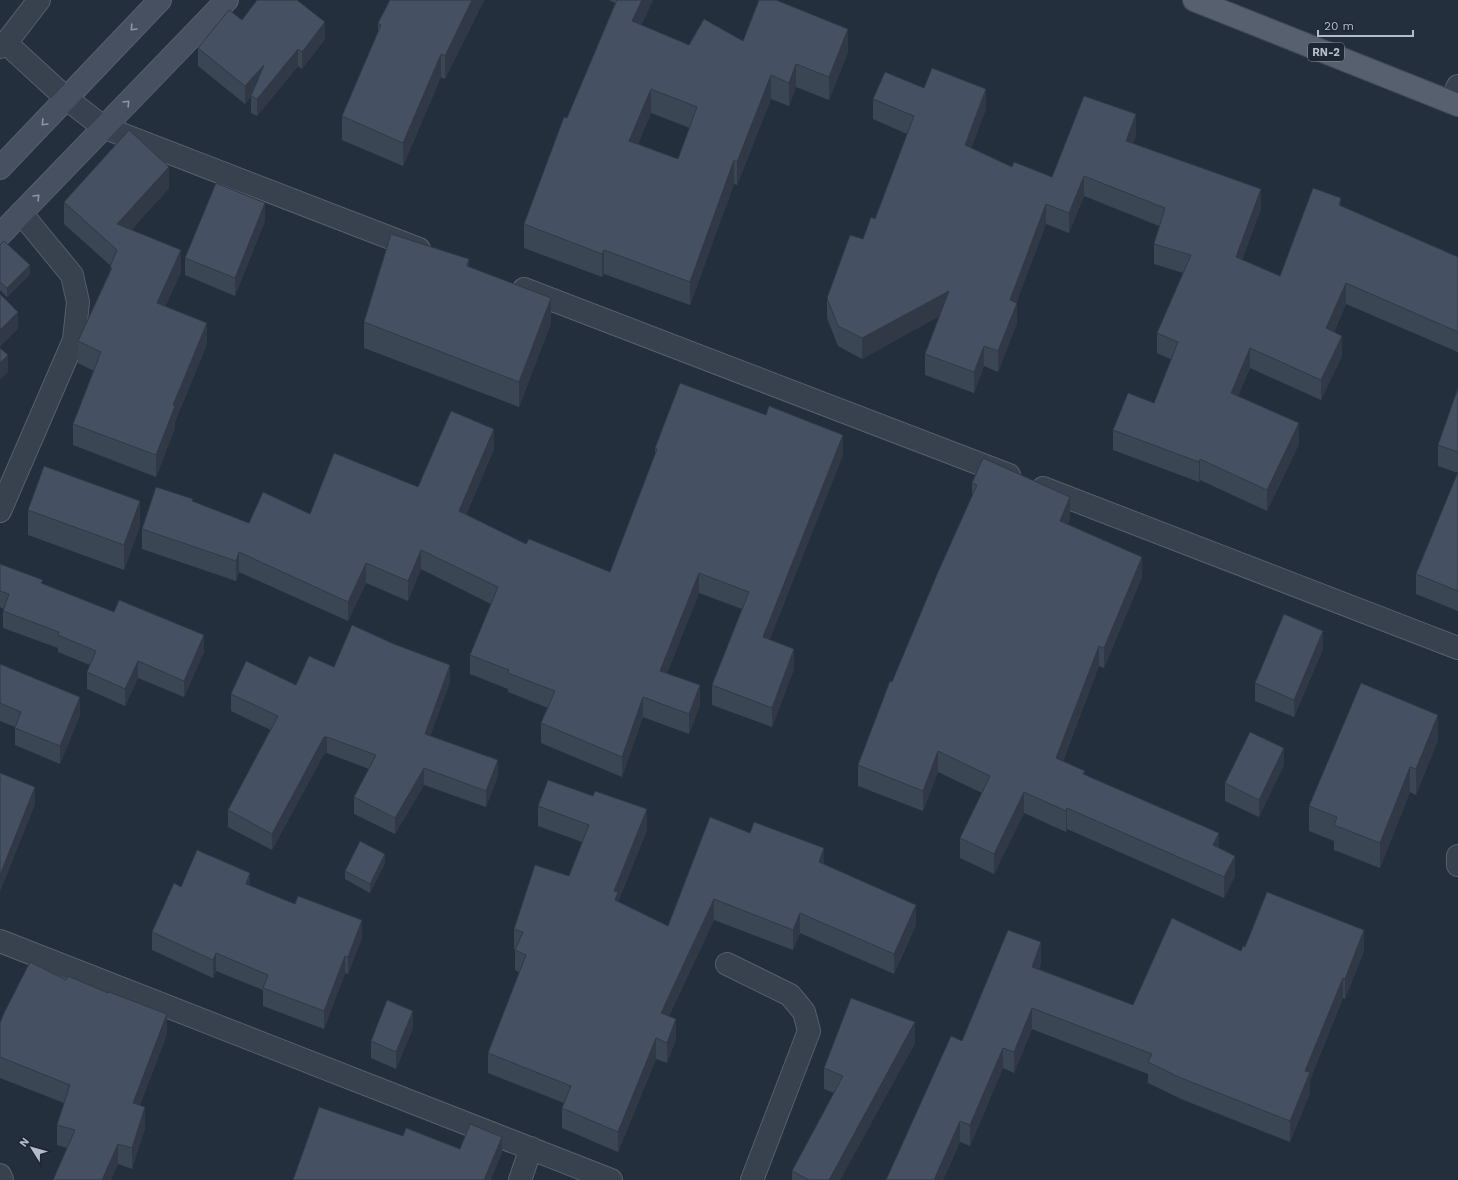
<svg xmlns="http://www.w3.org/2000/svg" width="1458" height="1180" viewBox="0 0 1458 1180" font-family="'Work Sans',sans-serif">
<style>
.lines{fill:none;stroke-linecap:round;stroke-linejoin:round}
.minor-casing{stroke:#565f6c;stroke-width:24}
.tertiary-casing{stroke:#565f6c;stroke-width:24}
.secondary-casing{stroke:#565f6c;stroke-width:24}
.primary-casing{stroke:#414a57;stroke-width:24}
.minor{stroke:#38414e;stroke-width:22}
.tertiary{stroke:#38414e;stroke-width:22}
.secondary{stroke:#465061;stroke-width:22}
.primary{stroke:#56606e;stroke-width:22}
.wall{fill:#3b4654;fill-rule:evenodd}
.shaded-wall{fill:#303945}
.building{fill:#455162;stroke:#303945;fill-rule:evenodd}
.oneway{stroke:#8e96a5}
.labels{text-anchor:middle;stroke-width:3;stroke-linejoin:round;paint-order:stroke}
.shield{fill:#1d2633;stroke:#878f9c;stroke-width:1}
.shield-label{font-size:11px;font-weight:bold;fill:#b4bcc9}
</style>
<rect width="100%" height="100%" fill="#242f3e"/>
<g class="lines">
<g class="minor-casing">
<path id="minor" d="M6 43 39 0
M0 47 6 43 67 99 103 127 419 249
M1451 102 1458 86
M524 289 1009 475
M1043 488 1458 648
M0 511 74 340 78 302 72 275 21 213
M1458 856V865
M0 941 611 1180
M727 964 790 995 804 1012 809 1031 752 1180
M520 1180 531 1148"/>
</g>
<g class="tertiary-casing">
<path id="tertiary" d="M0 1175 2 1180"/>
</g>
<g class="secondary-casing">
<path id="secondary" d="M0 168 160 0
M0 235 227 0"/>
</g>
<g class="primary-casing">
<path id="primary" d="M1194 0 1458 105"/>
</g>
<use href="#minor" class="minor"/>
<use href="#tertiary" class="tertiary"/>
<use href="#secondary" class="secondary"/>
<use href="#primary" class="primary"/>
</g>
<path class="wall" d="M390 0H484L445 79 441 77 403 166 342 140V116L378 32V23Z
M609 0H653L641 25 689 45 743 41 848 52 829 100 796 87 789 106 771 99 737 185 734 184 690 305 604 274 602 277 524 248V224L567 118 615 3ZM651 113 690 128 678 159 638 144Z
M325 39 302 69 298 66 257 116 251 113V96L245 104 198 66V48Z
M924 88 986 109 971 148 1012 167 1052 177 1136 135 1133 143 1261 209 1242 260 1280 276 1341 206 1458 257V352L1346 304 1334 332 1342 356 1321 400 1250 368 1238 396 1299 444 1267 511 1200 480 1199 482 1113 450V430L1154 403 1172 360 1157 353V333L1183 273 1154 264V244L1159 226 1084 196 1069 233 1046 224 1016 303 1017 323 998 372 984 366 974 393 925 375V354L939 316 862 359 838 346 827 318V298L863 239 875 219 907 134 873 119V99Z
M169 188 132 229 181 272 165 307 207 344 175 422V428L156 477 73 445V424L94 371 78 363V341L110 271 111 266 64 224V202Z
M265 221 235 296 185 275V258Z
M0 245 30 274 7 297 0 290Z
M364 322 551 323 519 407 364 348Z
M1458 388V611L1416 594V574L1458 473 1438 466V445Z
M655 448 843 455 769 640 794 669 772 727 712 705V685L742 609 699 593 667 673 700 705 689 734 643 717 622 777 541 743V723L548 708 508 692V689L470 674V655L491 604 421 569 408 601 366 583 348 621 239 572 236 581 142 549V529L193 502 249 523 310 514 418 487 494 449 466 515 526 544 610 572 655 455Z
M972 483 1070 518 1068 524 1142 577 1104 668 1099 666 1063 761 1085 774 1219 848 1235 876 1224 898 1067 829 1066 832 1024 813 994 874 960 858V838L982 793 938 772 923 811 858 786V765L892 682 972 497Z
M28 510 140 526 124 570 28 535Z
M0 564 43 584 204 652 184 697 138 678 125 706 87 689V672L90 665 58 652V648L3 628V611L4 609 0 607Z
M1323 649 1294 717 1255 701V683Z
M0 664 80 715 60 764 15 745V727L0 721Z
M334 667 450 682 430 736 498 776 486 807 424 785 395 834 354 814V797L369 769 327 753 324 754 272 850 228 827V810L271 730 231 711V694L296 685Z
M1438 740 1416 795 1410 792 1380 868 1334 850V841L1309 831V806Z
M1284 765 1259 817 1225 801V783Z
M538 806 647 830 618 902 668 926 710 817 824 864 916 925 894 974 800 933 793 950 714 920 669 1016 676 1039 667 1063 656 1059 618 1152 562 1128V1108L564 1103 488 1073V1053L520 973 515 970V950L514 949V929L569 876 582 842 538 826Z
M385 863 370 893 345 879V871Z
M250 886 362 938 348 974 345 973 324 1029 263 1006V990L216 971 213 978 152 950V932L181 887Z
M1245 947 1364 951 1345 999 1343 998 1310 1080V1093L1290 1142 1181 1099 1148 1083V1074L1032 1029 1014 1073 1003 1068 970 1146 960 1142 943 1180 962 1041 1041 963 1039 969 1133 1005 1241 951Z
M0 1023 167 1034 140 1105 145 1128 132 1169 118 1164 111 1180H53L67 1148 57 1145V1125L64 1103 0 1078Z
M413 1028 396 1069 371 1058V1041Z
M915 1043 840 1180H792V1171L834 1093 824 1089V1068Z"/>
<path class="shaded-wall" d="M472 0H484L445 79V56Z
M642 0H653L632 45V21Z
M325 22V39L302 69V52Z
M848 29V52L829 100V77Z
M298 49V66L257 116V99Z
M441 54V77L403 166V143Z
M796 64V87L789 106V83Z
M264 65V83L245 104V86Z
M771 75V99L737 185V162Z
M651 89V113L629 164V141Z
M986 89V109L965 165V145Z
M1136 114V135L1126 161V141Z
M734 160V184L690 305V282Z
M169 167V188L117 245V224Z
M1084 176V196L1069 233V213Z
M1261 189V209L1236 277V257Z
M1341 198V219L1339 205Z
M265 203V221L235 296V278Z
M1046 204V224L1010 320V300Z
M181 250V272L157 325V303Z
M604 250V274L602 277V254Z
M469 259V285L467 266Z
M30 265V274L7 297V288Z
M1346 283V304L1326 349V328Z
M949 291V311L862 359V338Z
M551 298V323L519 407V382Z
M1017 303V323L998 372V351Z
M18 312V329L0 347V330Z
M207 323V344L175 422V428L156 477V455L173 405Z
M1342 336V356L1321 400V380Z
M984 346V366L974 393V372Z
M1250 348V368L1231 413V393Z
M8 355V372L0 380V363Z
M1299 423V444L1267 511V490Z
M494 429V449L459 531V511Z
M843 435V455L763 657V637Z
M1200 459V480L1199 482V462Z
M1070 497V518L1060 541V521Z
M140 501V526L124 570V545Z
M421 550V569L408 601V581Z
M239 552V572L236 581V561Z
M1142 557V577L1104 668V648Z
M366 563V583L348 621V602Z
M699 573V593L660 691V671Z
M1323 631V649L1294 717V700Z
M204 635V652L184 697V681Z
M1099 646V666L1056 778V758Z
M794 649V669L772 727V708Z
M138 661V678L125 706V689Z
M450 665V682L425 750V734Z
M700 685V705L689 734V714Z
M80 697V715L60 764V746Z
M643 697V717L622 777V757Z
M1438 715V740L1416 795V769Z
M324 737H327V753L324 754 272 850V834Z
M1284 748V765L1259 817V800Z
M938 751V772L923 811V791Z
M498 760V776L486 807V791Z
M1410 767V792L1380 868V843Z
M424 768V785L395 834V818Z
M35 787V805L0 892V875Z
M1024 792V813L994 874V854Z
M1067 808V829L1066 832V811Z
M647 809V830L618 902 615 921 614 891Z
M1219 833V854L1213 845Z
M824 848V869L819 862Z
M385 854V863L370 893V884Z
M1235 856V876L1224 898V877Z
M250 873V891L246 884Z
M714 899V920L661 1033V1013Z
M916 905V925L894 974V954Z
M800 913V933L793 950V930Z
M362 920V938L348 974V957Z
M1364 930V951L1345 999V979Z
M1041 942V963L1032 987V967Z
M216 953V971L213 978V960Z
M345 956V973L324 1029V1011Z
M1343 978V998L1310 1080V1093L1290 1142V1121L1305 1071Z
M1032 1008V1029L1014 1073V1052Z
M413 1011V1028L396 1069V1052Z
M167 1014V1034L133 1124V1103Z
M676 1019V1039L667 1063V1043Z
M915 1022V1043L840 1180H829Z
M656 1038V1059L618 1152V1132Z
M1003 1048V1068L970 1146V1125Z
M145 1107V1128L132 1169V1148Z
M960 1121V1142L943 1180H934Z
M502 1137V1153L491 1180H484Z
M118 1144V1164L111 1180H102Z"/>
<path class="building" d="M257 0H297L325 22 302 52 298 49 257 99 251 96 264 65 245 86 198 48 229 10 242 20Z
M390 0H472L445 56 441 54 403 143 342 116 381 25 378 23Z
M617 0H642L632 21 689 45 704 19 743 41 759 0H776L848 29 829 77 796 64 789 83 771 75 737 162 734 160 690 282 604 250 602 254 524 224 564 117 567 118ZM651 89 697 107 678 159 629 141Z
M932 68 986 89 965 145 1012 167 1014 162 1052 177 1084 96 1136 114 1126 141 1261 189 1236 257 1280 276 1313 188 1341 198 1339 205 1458 257V332L1346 283 1326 328 1342 336 1321 380 1250 348 1231 393 1299 423 1267 490 1200 459 1199 462 1113 430 1128 393 1154 403 1178 342 1157 333 1191 255 1154 244 1165 208 1084 176 1069 213 1046 204 1010 300 1017 303 998 351 984 346 974 372 925 354 949 291 862 338 838 326 827 298 850 235 863 239 871 217 875 219 914 116 873 99 885 72 924 88Z
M129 130 169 167 117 224 181 250 157 303 207 323 173 405 175 406 156 455 73 424 101 352 78 341 112 268 110 267 117 250 64 202Z
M216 183 265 203 235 278 185 258Z
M391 234 469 259 467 266 551 298 519 382 364 322Z
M4 241 30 265 7 288 0 282V245Z
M0 294 18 312 0 330Z
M0 348 8 355 0 363Z
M680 383 766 415 769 406 843 435 763 637 794 649 772 708 712 685 749 592 699 573 660 671 700 685 689 714 643 697 622 757 541 723 555 691 508 673 509 670 470 655 498 587 421 550 408 581 366 563 348 602 239 552 236 561 142 529 156 487 193 499 192 501 249 523 263 492 310 514 334 453 418 487 451 411 494 429 459 511 526 544 529 539 610 572 657 449 655 448Z
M1458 388V452L1438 445Z
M983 458 1070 497 1060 521 1142 557 1104 648 1099 646 1056 758 1085 771 1083 774 1219 833 1213 845 1235 856 1224 877 1067 808 1066 811 1024 792 994 854 960 838 990 776 938 751 923 791 858 765 890 681 892 682 938 572 977 485 972 483Z
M44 466 140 501 124 545 28 510Z
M1458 472V591L1416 574Z
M0 564 43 580 41 583 114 612 119 600 204 635 184 681 138 661 125 689 87 672 96 651 58 635 59 632 3 611 9 594 0 591Z
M1284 614 1323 631 1294 700 1255 683Z
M352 625 394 644 450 665 425 734 498 760 486 791 424 768 395 818 354 797 376 755 327 737H324L272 834 228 810 278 716 231 694 246 661 296 685 309 656 334 667Z
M0 664 80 697 60 746 15 728 21 712 0 703Z
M1361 683 1438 715 1416 769 1410 767 1380 843 1334 825 1337 817 1309 806Z
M1250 732 1284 748 1259 800 1225 783Z
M0 773 35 787 0 875Z
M548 780 593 796 595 791 647 809 614 891 618 892 615 900 668 926 710 817 750 833 754 822 824 848 819 862 916 905 894 954 800 913 793 930 714 899 661 1013 676 1019 667 1043 656 1038 618 1132 562 1108 571 1086 488 1053 526 955 515 950 523 932 514 929 535 865 569 876 589 825 538 806Z
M360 841 385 854 370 884 345 871Z
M197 850 250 873 246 884 295 904 298 896 362 920 348 957 345 956 324 1011 263 988 268 975 216 953 213 960 152 932 174 883 181 887Z
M1267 892 1364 930 1345 979 1343 978 1305 1071 1310 1072 1290 1121 1181 1078 1148 1062 1152 1054 1032 1008 1014 1052 1003 1048 970 1125 960 1121 934 1180H886L951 1036 962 1041 1008 930 1041 942 1032 967 1133 1005 1172 918 1241 951 1243 946 1245 947Z
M30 962 66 980 68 976 108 993 109 992 167 1014 133 1103 145 1107 132 1148 118 1144 102 1180H53L75 1130 57 1125 70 1085 0 1057V1023L4 1013Z
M851 998 915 1022 829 1180H809L792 1171 843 1076 824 1068Z
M387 1000 413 1011 396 1052 371 1041Z
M319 1107 403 1136 406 1128 460 1149 470 1124 502 1137 484 1180H293Z"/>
<defs><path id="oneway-chevron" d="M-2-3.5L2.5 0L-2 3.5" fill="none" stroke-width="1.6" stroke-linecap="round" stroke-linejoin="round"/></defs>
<g class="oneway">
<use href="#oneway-chevron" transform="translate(133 28) rotate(133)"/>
<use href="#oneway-chevron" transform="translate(127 103) rotate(-46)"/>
<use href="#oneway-chevron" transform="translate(44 123) rotate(134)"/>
<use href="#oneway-chevron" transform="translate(37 197) rotate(-46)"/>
</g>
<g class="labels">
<rect class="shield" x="1308" y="43" width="36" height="18" rx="3"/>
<g class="shield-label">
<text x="1326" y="56">RN-2</text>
</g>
</g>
<g transform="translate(32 1148) rotate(307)" stroke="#1d2633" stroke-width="3" paint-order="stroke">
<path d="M0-3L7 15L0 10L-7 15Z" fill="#b4bcc9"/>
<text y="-6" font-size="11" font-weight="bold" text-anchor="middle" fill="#b4bcc9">N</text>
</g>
<path d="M1318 30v6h95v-6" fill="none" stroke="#b4bcc9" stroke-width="2"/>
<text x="1324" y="30" font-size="12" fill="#b4bcc9" stroke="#1d2633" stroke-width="3" paint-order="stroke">20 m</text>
</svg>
